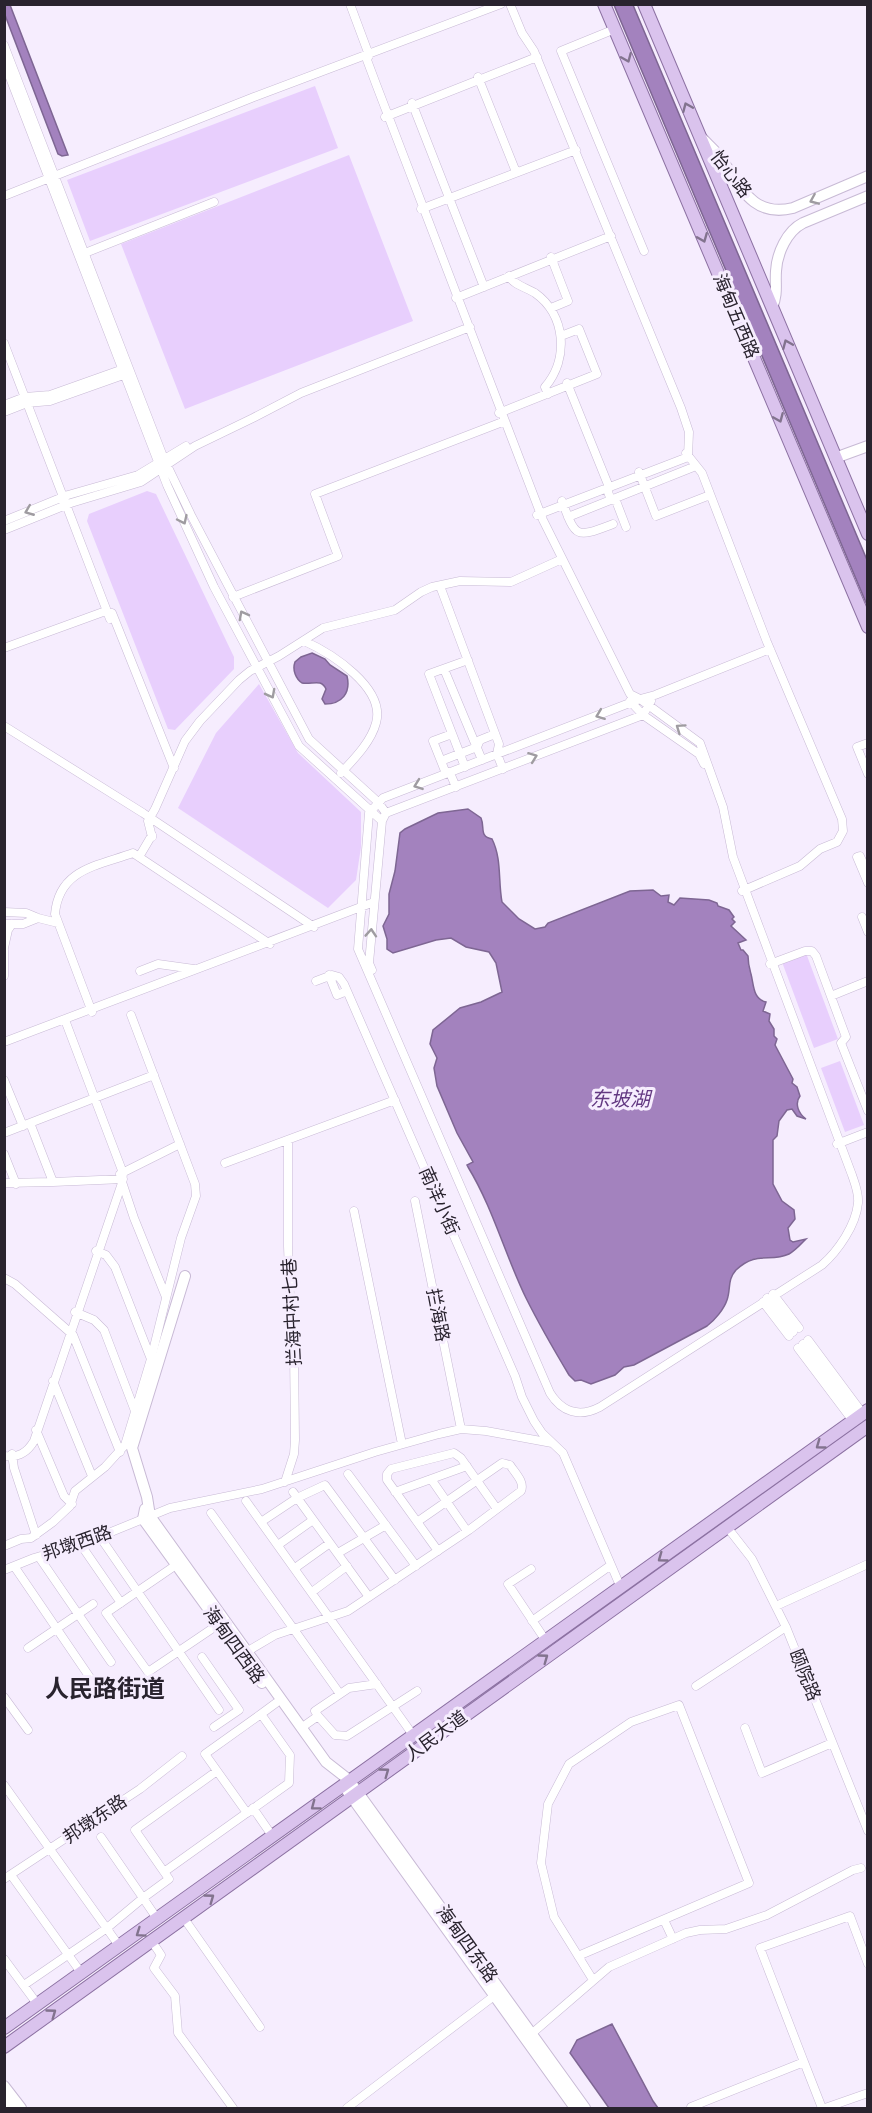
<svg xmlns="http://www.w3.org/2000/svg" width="872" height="2113" viewBox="0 0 872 2113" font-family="'Roboto Condensed','Noto Sans SC',sans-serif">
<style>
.green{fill:#e8cffd}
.water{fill:#a382be;stroke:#7e6693;stroke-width:1.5}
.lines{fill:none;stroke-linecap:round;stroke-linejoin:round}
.minor-casing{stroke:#c8bad5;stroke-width:9}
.tertiary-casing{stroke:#c8bad5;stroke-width:12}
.secondary-casing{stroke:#c8bad5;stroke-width:12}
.primary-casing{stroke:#8c71a2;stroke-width:14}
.minor{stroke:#fff;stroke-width:8}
.tertiary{stroke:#fff;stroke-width:10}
.secondary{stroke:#fff;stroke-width:10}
.primary{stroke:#dac3ed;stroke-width:12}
.oneway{stroke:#82738e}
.oneway2{stroke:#9f9ca1}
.labels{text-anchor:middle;stroke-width:6;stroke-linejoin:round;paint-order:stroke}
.street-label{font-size:18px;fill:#29232e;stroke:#f6edfe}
.water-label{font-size:20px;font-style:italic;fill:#633982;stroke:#f6edfe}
.district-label{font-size:24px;font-weight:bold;fill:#29232e;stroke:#f6edfe}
</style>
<rect width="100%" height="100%" fill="#f6edfe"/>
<path class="green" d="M315 86 338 148 90 241 67 180Z
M349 155 413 321 185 409 121 244Z
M147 491 156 494 234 657V669L175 730 168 729 87 521 89 514Z
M259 684 298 753 361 812V847L356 880 328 908 178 808 216 733Z
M806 953 838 1039 814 1048 782 962Z
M840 1061 864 1125 845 1132 821 1068Z"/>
<path class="water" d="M5 4 10 5 68 155 62 156 58 154 5 15Z
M614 5H633L867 560V605Z
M312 653 325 659 330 665 347 676C351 693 342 704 325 704L322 699 326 689C321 678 312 685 302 683 296 679 292 670 295 662L301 657Z
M468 809 481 818C485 827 479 837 492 839 502 859 498 881 502 902L519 919 535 929 545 927 548 923 630 891 653 890 661 896 669 895 668 902 674 905 680 898 709 900 717 903 718 906 729 910 734 917 732 919 735 922 731 926 746 940 738 943 741 950H743L748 956C748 964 749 967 751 974 754 986 753 999 766 1002L763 1011 770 1014 769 1021 774 1029V1036L777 1039 775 1045 793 1079 792 1083 797 1087 800 1096C794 1104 799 1114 806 1119L797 1116 792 1109 787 1110 779 1121 777 1136 773 1140V1184L782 1201 794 1210 795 1219 788 1228 790 1240 793 1242 806 1239C801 1244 795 1251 789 1254 770 1263 757 1250 736 1270 727 1280 731 1289 727 1300 724 1309 715 1320 707 1326L634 1365 624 1367 615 1375 591 1384 581 1380 575 1381 569 1375C554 1350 539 1324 526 1298 505 1255 493 1208 468 1167L467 1165 473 1162 457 1133 437 1086 434 1068 437 1058 430 1044 433 1030 460 1008 481 1002 502 992 496 963 489 952 466 947 451 938 436 940 393 953 387 949V939L383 926 389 914V894L395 871 400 833 405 829 438 813Z
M612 2024 653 2101 658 2108H609L570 2053 577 2040Z"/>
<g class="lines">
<g class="minor-casing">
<path id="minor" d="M350 4 369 55 367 60 376 84 543 520 630 694 640 699 700 743 723 807 733 857 852 1175C855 1184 859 1193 858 1203 856 1225 838 1251 822 1265L600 1407C579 1418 562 1412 550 1393L358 949 369 813 383 798 640 699 655 695 770 649
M510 4 522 33 534 51 681 408 689 432 688 457 537 515
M615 29 561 51 644 251
M4 45 164 459 191 515 309 739 378 802 386 813
M4 62 167 485 214 587 299 746 382 821
M478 77 516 172
M412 103 484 287
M385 117 537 57
M4 196 254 97 501 4
M421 209 576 150
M80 255 214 202
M509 276C512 284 527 288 535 293 566 315 569 359 545 387L548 394
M456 298 611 236
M551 308 568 301 551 257
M4 343 110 619
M567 383 609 487 608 492 611 500 616 501 626 527
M4 405 25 397 50 395 126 368
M4 412 27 403 50 401 129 373
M499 413 597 374 579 329 561 336
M686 453 702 473 767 642 842 819 843 831 837 842 820 849 800 866 742 891
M639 472 656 516 710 495
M562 501C576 539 576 538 613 524
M568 517 696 466
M4 521 68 495 138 475 186 446
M4 530 71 503 141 482 195 446 253 418 301 393 470 327
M440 586 499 744 497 754 503 769
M233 597 338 556 315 494 505 421
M304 641C331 653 386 688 376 723 371 742 354 759 341 773
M4 648 103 612 112 613 174 768
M444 669 482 760
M630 701 643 715 699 754 704 764
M4 726 143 813 314 927
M452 734 433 741 445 771 450 773 456 787
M868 743 857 747 868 774
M441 761 477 747 480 740 495 734
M465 767 429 674 468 660
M152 837 148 821 155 809 185 741 200 721 239 680 250 671 279 656 323 628 395 610 421 592 432 587 460 581 511 582 562 559
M139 857 152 835
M868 874 860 856 857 857 868 883
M4 912 26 913 38 918 58 923
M862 917 868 932
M4 924H23L38 918
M4 948 8 930 12 924
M4 950V976
M770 964 805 951H812L816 956 846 1037 841 1043 868 1111
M372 970 369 963 382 821 386 813 643 715 651 701
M140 971 158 964 194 969
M329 975 337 995 347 991
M316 981 332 975 339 977 344 984 515 1376 522 1397 534 1421 542 1433 563 1453 621 1588
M831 996 868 981
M92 1012 55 914C59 869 97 866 133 853L270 944
M4 1042 374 902
M4 1080 23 1126
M30 1123 53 1182 123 1179
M4 1133 154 1075
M837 1144 868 1132
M4 1154 16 1184
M225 1163 395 1100
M120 1174 180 1144
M122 1182 134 1218 166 1297
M4 1183 53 1182
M415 1201 461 1429
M354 1211 402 1444
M96 1251 106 1255 115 1267 151 1359
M4 1278 15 1284 73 1335 120 1452
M773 1294 799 1328
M767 1298 793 1332
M763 1302 789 1336
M75 1312 94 1320 104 1330 135 1411
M808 1340 863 1414
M803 1344 858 1417
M798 1348 853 1421
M53 1381 92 1476
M36 1430 64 1496 72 1504
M12 1454 14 1468 36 1535
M4 1456C18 1458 27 1453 34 1441L122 1183 123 1173 65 1020
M348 1474 416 1566
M431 1479 467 1531
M285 1482 294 1454 295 1440 294 1350 291 1326 288 1246V1141
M293 1492 369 1597
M395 1492 467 1466
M246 1501 413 1735
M211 1513 340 1694
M261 1522 297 1498 325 1485 395 1580
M727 1527 752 1559 786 1627 868 1831
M100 1537 219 1710
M81 1545 121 1603
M278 1545 313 1520
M4 1546 21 1539 31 1538 53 1522 70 1506 75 1491 105 1467 125 1445 151 1359 181 1238 196 1196 195 1184 131 1015
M438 1551 387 1480V1474L391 1469 454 1453 461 1458 497 1509
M338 1553 386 1525
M39 1557 111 1662
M176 1565 106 1613 148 1672 219 1624
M14 1566 93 1682
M295 1568 330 1543
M531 1569 508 1584 546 1641
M4 1570 34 1558 84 1543 170 1508 262 1489 375 1452 439 1434 461 1429 486 1431 552 1443
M312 1592 347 1566
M776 1606 868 1564
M532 1621 611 1565
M28 1648 93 1604
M248 1651 275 1635 348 1611 469 1530 521 1491C525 1482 515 1473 510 1465L502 1463 417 1522
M202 1657 239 1710 214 1727
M696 1686 786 1627
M4 1697 28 1730
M261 1714 205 1754 247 1813 289 1783 290 1755 261 1714 276 1703
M318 1716 335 1735 347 1736 417 1691
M301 1728 318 1716 315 1711 349 1688 377 1684
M745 1728 762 1773 832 1743
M4 1785 120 1947
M253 1808 273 1837
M164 1872 248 1812
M11 1875 82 1974
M4 1879 140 1789 182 1756
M183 1917 260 2027
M158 1920 143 1898 169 1879 135 1830 217 1771
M664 1920 673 1939
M151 1940 161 1955 154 1968 175 1996 178 2033 233 2108
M578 1956 749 1883 679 1705 631 1722 569 1764 548 1804 541 1863 554 1917 593 1980
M4 1959 38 2005
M24 1985 107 1928 143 1898 101 1837
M529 2036 609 1967 686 1933 700 1930 726 1929 767 1915 853 1870 861 1868
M804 2062 822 2108
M347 2108 494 1996
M691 2108V2107L804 2062 760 1948 850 1916 868 1964
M825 2108 868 2093"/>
</g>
<g class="tertiary-casing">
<path id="tertiary" d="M703 139C709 146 717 152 722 160 741 187 753 218 793 208L868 176
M772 308C778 293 775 285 776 271 777 253 787 231 803 223L868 196
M835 458 868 446
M185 1276 132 1448 147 1497 150 1516 326 1762 349 1780
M145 1509 143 1519 262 1683"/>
</g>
<g class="secondary-casing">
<path id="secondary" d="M349 1780 585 2108
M343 1785 575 2108
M4 2086 21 2108
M4 2100 11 2108"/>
</g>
<g class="primary-casing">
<path id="primary" d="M604 4 868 627
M644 4 868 534
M4 2028 868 1410
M4 2047 868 1426"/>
</g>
<use href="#minor" class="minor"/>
<use href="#tertiary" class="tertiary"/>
<use href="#secondary" class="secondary"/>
<use href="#primary" class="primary"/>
</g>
<defs><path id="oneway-chevron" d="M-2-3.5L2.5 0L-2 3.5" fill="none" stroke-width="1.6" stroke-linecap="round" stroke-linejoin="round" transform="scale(1.5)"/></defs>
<g class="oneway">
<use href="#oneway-chevron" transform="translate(627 58) rotate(67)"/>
<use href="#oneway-chevron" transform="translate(687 107) rotate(-113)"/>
<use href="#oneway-chevron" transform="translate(703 238) rotate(68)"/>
<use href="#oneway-chevron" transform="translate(787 344) rotate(-113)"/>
<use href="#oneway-chevron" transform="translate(779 418) rotate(67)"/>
<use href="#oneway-chevron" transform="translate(820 1445) rotate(144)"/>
<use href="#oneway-chevron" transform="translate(662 1558) rotate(144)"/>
<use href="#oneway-chevron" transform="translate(544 1658) rotate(-36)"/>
<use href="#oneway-chevron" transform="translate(385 1772) rotate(-36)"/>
<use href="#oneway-chevron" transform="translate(315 1806) rotate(143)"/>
<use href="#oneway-chevron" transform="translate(210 1898) rotate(-36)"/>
<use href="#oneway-chevron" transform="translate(140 1933) rotate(145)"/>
<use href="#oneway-chevron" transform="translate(52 2013) rotate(-36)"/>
</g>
<g class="oneway2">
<use href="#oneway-chevron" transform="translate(814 200) rotate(157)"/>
<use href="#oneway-chevron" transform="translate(29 511) rotate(158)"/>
<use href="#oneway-chevron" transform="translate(183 520) rotate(65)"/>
<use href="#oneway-chevron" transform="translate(243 615) rotate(-118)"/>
<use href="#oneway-chevron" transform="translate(271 694) rotate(62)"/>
<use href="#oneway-chevron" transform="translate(600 715) rotate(159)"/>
<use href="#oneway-chevron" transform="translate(680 728) rotate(-145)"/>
<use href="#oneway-chevron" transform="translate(533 757) rotate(-21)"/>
<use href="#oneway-chevron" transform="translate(418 785) rotate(160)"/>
<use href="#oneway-chevron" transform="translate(371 933) rotate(-86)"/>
</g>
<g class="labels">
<g class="street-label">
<text transform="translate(731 174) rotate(52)" y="6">怡心路</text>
<text transform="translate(736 316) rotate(67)" y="6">海甸五西路</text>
<text transform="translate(439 1201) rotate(66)" y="6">南洋小街</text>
<text transform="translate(292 1312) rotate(-93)" y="6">拦海中村七巷</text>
<text transform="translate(438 1315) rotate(79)" y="6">拦海路</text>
<text transform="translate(77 1543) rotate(-19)" y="6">邦墩西路</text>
<text transform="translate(234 1645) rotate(54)" y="6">海甸四西路</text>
<text transform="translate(805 1675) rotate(68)" y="6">颐院路</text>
<text transform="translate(436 1736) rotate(-36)" y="6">人民大道</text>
<text transform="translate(95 1819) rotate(-34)" y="6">邦墩东路</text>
<text transform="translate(467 1944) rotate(54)" y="6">海甸四东路</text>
</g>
<g class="water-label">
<text x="620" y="1106">东坡湖</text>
</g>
<g class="district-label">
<text x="105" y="1697">人民路街道</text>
</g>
</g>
<rect width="872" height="2113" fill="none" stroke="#29232e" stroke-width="12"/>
</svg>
